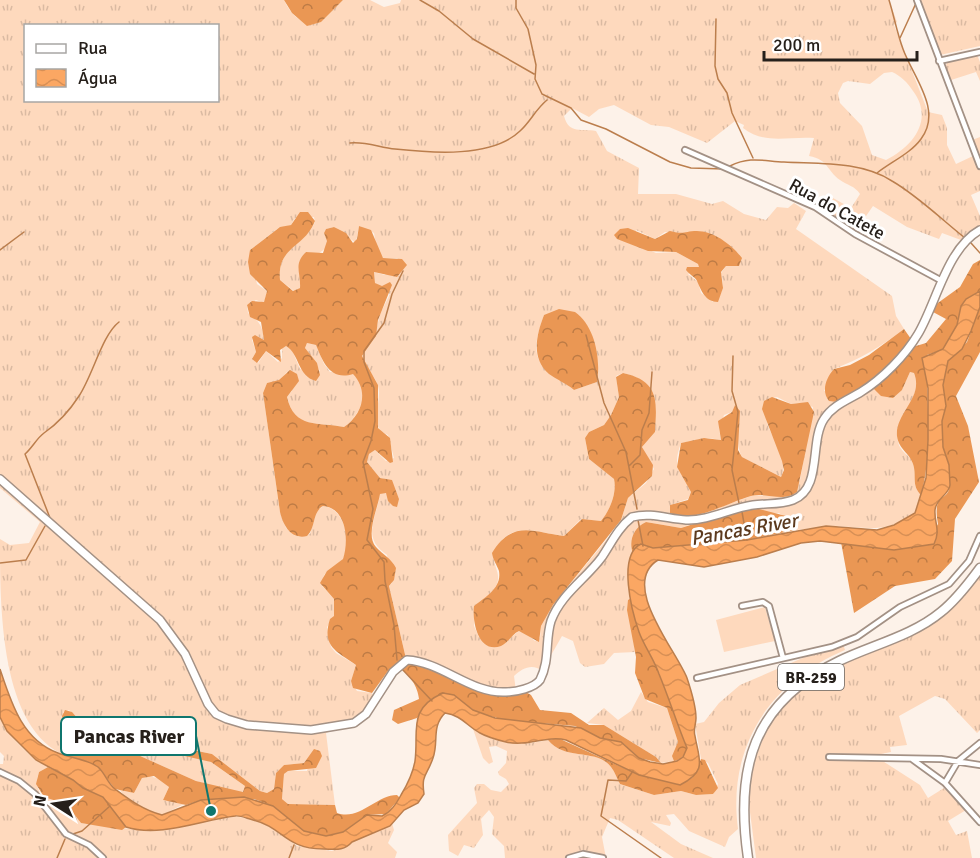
<svg xmlns="http://www.w3.org/2000/svg" width="980" height="858" viewBox="0 0 980 858" font-family="Signika,sans-serif">
<style>
.grass{fill:url(#grass-tufts);fill-rule:evenodd}
.forest{fill:url(#forest-crowns)}
.pitch{fill:#fed9bd}
.water{fill:url(#water-waves);stroke:#bb7e4d;stroke-width:1.5}
.lines{fill:none;stroke-linecap:round;stroke-linejoin:round}
.stream{stroke:#bb7e4d;stroke-width:1.5}
.street-casing{stroke:#a39185;stroke-width:8}
.secondary-casing{stroke:#a39185;stroke-width:10}
.highway-casing{stroke:#a39185;stroke-width:11}
.street{stroke:#fff;stroke-width:4.5}
.secondary{stroke:#fff;stroke-width:7}
.highway{stroke:#fff;stroke-width:8}
.labels{text-anchor:middle;stroke-width:6;stroke-linejoin:round;paint-order:stroke}
.shield{fill:#fff;stroke:#67635f;stroke-width:1.5}
.shield-label{font-size:16px;font-weight:bold;fill:#26201b}
.street-label{font-size:18px;fill:#26201b;stroke:#fff}
.water-label{font-size:20px;font-style:italic;fill:#5c3a1e;stroke:#fff}
.leader{fill:none;stroke:#0f766e;stroke-width:2}
.callout-dot{fill:#0f766e;stroke:#fff;stroke-width:2}
.callout{fill:#fff;stroke:#0f766e;stroke-width:2}
.callout-label{font-size:20px;text-anchor:middle;font-weight:bold;fill:#26201b}
</style>
<defs>
<pattern id="grass-tufts" width="24" height="20" patternUnits="userSpaceOnUse" patternTransform="scale(1.5)"><rect width="24" height="20" fill="#fed9bd"/><path d="M3 7l-1-3M5 7V3M7 7l1-3M15 17l-1-3M17 17v-4M19 17l1-3" fill="none" stroke="#dabaa2"/></pattern>
<pattern id="forest-crowns" width="20" height="18" patternUnits="userSpaceOnUse" patternTransform="scale(1.5)"><rect width="20" height="18" fill="#ea9754"/><path d="M2 6a3 3 0 1 1 6 0M12 15a3 3 0 1 1 6 0" fill="none" stroke="#bd7b45"/></pattern>
<pattern id="water-waves" width="16" height="10" patternUnits="userSpaceOnUse" patternTransform="scale(1.5)"><rect width="16" height="10" fill="#fba763"/><path d="M0 5q4-4 8 0t8 0" fill="none" stroke="#d78f55"/></pattern>
</defs>
<rect width="100%" height="100%" fill="#fdf2e9"/>
<path class="grass" d="M0 0H284C301 36 322 21 343 0H370L384 7 400 3 401 0H889L897 22 894 25 928 112 942 115 947 128V145L956 164 973 156 967 142 980 137V191L971 195 980 216V226L961 240 942 233 939 239 907 227 873 206 855 232 825 214 833 198 851 208 860 194C855 186 847 185 840 180 826 170 829 160 809 156L814 138C789 136 764 145 743 128L744 125 735 121 707 143 669 127 651 125 614 105 599 109 589 117 572 108 564 116C569 135 582 128 596 131L607 151 639 168 638 194H676L712 204 723 201 744 214 766 220 777 207 788 208 794 203 806 211 796 229 892 296 896 316 904 329C882 346 860 359 834 369L824 391 870 384 902 390 910 372 914 373C924 398 895 416 898 441 899 452 910 454 913 464 917 476 911 485 921 495L915 513C887 533 869 528 838 526 824 526 809 529 795 530L790 520 779 513 699 521 681 528 646 522C634 527 628 541 633 553L629 561 631 598 628 600 635 652 614 653 604 664 585 667 580 663 573 641 562 636 542 671C533 663 522 668 514 676L516 691 487 689 437 669 407 663 389 586 392 583 387 555C361 538 376 519 380 494L383 492 399 499C394 486 393 481 380 478L367 462 369 454 375 450 386 461 394 458 388 435C368 427 380 407 379 391 378 377 365 369 362 356L374 339 380 314 390 294 375 283 374 272 385 275 398 258H383L377 250 374 233 359 226 356 243 334 227 326 229 324 233 328 241 326 248 318 254 306 252C294 263 301 274 300 288L294 291 280 280C277 246 303 248 315 222L314 217 295 218 291 225 277 229 250 250 257 284 267 291 264 303 256 300 247 305 248 313C259 321 263 326 264 340L255 335 252 340 256 352 252 359 258 363 266 351 278 362 282 358V347L286 346 292 350 300 369 320 371 305 348 307 343 316 345 324 364 330 372C337 372 349 371 354 374 374 388 359 417 344 427 319 422 294 429 287 397L292 391 287 372 279 381 267 383 263 393 280 512 286 528 299 537 310 534 317 511 323 506C345 508 352 542 343 559 339 566 330 568 324 575L322 586 334 599V617L327 627 331 647 336 653 356 665 351 681 357 691 372 693 375 701 356 722 326 733 335 805 288 804 282 799 284 774 288 771H307L312 753 304 763 284 765 276 773 274 789 267 793 260 791 212 754 168 745 148 729 134 728 146 734 151 742 211 762 245 786V791L239 793 196 781 91 734 69 710 63 712 65 727 74 735 75 741 67 750V756C0 731 0 608 0 539L10 545 29 543 40 522 0 488ZM26 26H218V100H26ZM892 72C901 76 907 82 913 91 934 119 914 146 886 160L872 155 862 126 840 103 838 93 843 83 848 81 870 84 884 73ZM636 230 655 239 665 232 686 235 694 231 705 232 724 241 739 255V266H726L721 273C724 285 724 295 713 302L701 293 698 282 688 274 700 267 698 264 676 252 656 253 633 243ZM544 315 596 350 598 367 597 382 574 390C541 363 526 365 544 315ZM623 373C657 381 657 401 655 432L642 447 654 469 646 483 628 498 621 520 612 533 553 605 541 626 540 638 535 641 526 633 519 631 500 646 489 644 479 637 474 626V606C482 600 493 594 497 584 501 573 493 566 494 557 494 549 497 546 502 540 519 522 543 534 564 536L581 519 601 521C610 510 617 493 614 479L589 459 585 438 589 432 604 425 611 415 619 397 616 376ZM777 397 791 404 799 403 813 407 800 480 785 497 754 495 689 518 670 513V505L688 499 691 492C682 469 671 471 681 443L708 438 721 440 719 429 724 415 732 412 735 405C744 422 733 441 742 457L781 477C790 460 772 439 767 423 766 416 768 406 768 399Z
M920 0H980V46L940 55Z
M976 52 980 62V81L976 72 948 81 945 67 948 61Z
M980 574V730L977 733 945 699 935 696 899 716 907 745 890 747 891 752 881 754 878 758 920 785 928 798 944 788 966 810 948 821 956 835 967 831 972 858H756L748 797 750 773 768 725 793 693 840 662 914 632Z
M842 641 845 650C770 682 727 746 738 829L729 837 725 847 689 831 674 814 666 815 671 823 670 826 651 822 681 844 713 858H674L618 820 610 818 602 837 606 858H505L504 846 492 834 494 817 489 810 481 819 483 835 474 848 464 845 458 856 449 851 448 835 477 803 474 788 477 784H484L491 790 501 792 509 784 506 779 499 775 498 772 506 763 507 751 496 746 489 747 493 762 489 764 483 758 473 729C495 744 523 746 548 740 564 761 598 748 611 767 615 772 617 779 620 784L654 795 681 791 696 795 713 794 718 784 708 763 701 759 695 724 704 722 719 703 740 685Z
M641 692 648 702 667 708 678 742 674 761 661 763 656 757 604 725 587 723 604 708 618 720 631 711Z
M0 717C8 737 30 757 48 767L39 772C36 782 37 786 40 794L66 804 81 823 147 831 235 816 265 823 297 846 332 851 392 823 394 830 388 843 397 852 395 858H0V764H3L4 756 0 752Z
M149 776 160 779 169 787 163 800 184 804 162 815C146 810 130 805 120 790L134 793 142 778Z"/>
<path class="forest" d="M284 0H343L321 22 307 26 292 13Z
M300 212H308L315 221C304 249 277 246 280 280L293 291 300 288C301 273 293 264 306 252L323 253 327 241 324 233 326 229 334 227 346 233 353 243 357 239 359 226 371 230 383 258 402 259 407 265 397 277 374 272 375 283 382 286 390 282 392 285 378 320 376 336 362 356 378 385V428L390 438 393 462 390 463 375 450 369 454 367 462 380 478 392 480 399 499 397 507 393 506 388 501 386 493 380 494C378 508 365 535 376 547 383 555 391 558 396 568L394 580 389 586 407 663 437 669 479 688 524 691 531 695 540 710 571 713 589 725H604L656 757 661 763 639 758 624 744 600 738 575 726 504 720 487 715 473 710 454 695 437 696 417 718 398 724 392 720 394 710 419 699C418 687 409 672 397 667L388 671 372 693 353 688 351 681 356 665C338 652 321 647 330 619L334 616V599L320 583 327 571 343 559C349 541 347 508 323 506 312 512 316 528 307 536 291 540 283 525 280 512L263 393 267 383 279 380 290 370 297 374 299 381 287 397C294 429 319 422 344 427 363 414 369 391 353 374 330 381 323 362 316 345L307 343 305 348 317 363 320 375 316 381C297 376 300 354 286 346L280 350 281 362 266 351 257 363 252 359 256 352 252 337 255 335 264 340 261 322 250 317 247 305 252 301 264 302 267 291 250 274 248 262 250 250 280 227 291 225Z
M628 228 655 239 670 231C685 235 684 231 697 231 714 231 732 245 742 258L739 266H726L721 272 723 288 718 302C705 302 701 290 697 281 696 278 689 274 686 270L687 267H699L698 264 676 252 648 251 617 239 614 235 620 229Z
M980 260V291L966 299 961 306 957 325 944 349 927 355C926 398 933 453 921 495 911 485 917 476 913 464 909 452 899 450 897 436 895 413 924 398 914 373L910 372 902 390 893 398 881 396 870 385 837 402 829 401C821 391 826 378 834 369L850 365 869 355 904 329 916 346 926 343 946 319 933 312 935 305 960 287 973 264Z
M980 307V352L956 396 968 426 979 482 955 519 952 561 935 579 895 586 854 613 841 542 925 546 938 524C932 491 948 503 950 485L949 465 943 447 942 421 946 406 943 385 948 361 967 342Z
M559 309 575 312C595 326 601 359 597 382L574 390C566 383 557 380 549 374 531 358 536 336 544 315Z
M623 373C659 381 657 400 655 432L642 447 653 465 652 476 628 498 621 520 553 605 541 626 539 642 519 631C512 634 508 643 501 646 478 654 472 621 474 606 485 597 502 588 499 571 497 565 493 560 492 553 513 519 533 532 564 536L582 519 601 521C610 510 617 493 614 479L589 459 585 438 589 432 604 425 611 415 619 397 616 377Z
M772 397 791 404 808 402 814 412 797 492C783 503 766 492 751 496 729 502 690 525 670 513V505L688 500 691 492 677 467 681 443 704 438 721 440 718 421 732 412 735 405 740 411 738 450 742 457 781 477 784 470 782 461 762 409 764 401Z
M759 509 786 516 795 530 747 540 653 548 641 544 633 553C628 541 634 527 646 522L681 528 737 510Z
M631 598 640 634 659 672 687 748C686 755 681 760 674 761L672 756 678 742 667 708 645 699 635 673 636 657 627 610 628 600Z
M65 710 72 712 91 734 196 781 243 792 245 786 211 762 163 751 151 742 146 734 132 725 137 723 168 745 212 754 260 791 267 793 274 789 276 773 284 765 304 763 314 749 320 751 322 756 316 768 288 771 284 774 282 799 288 804 335 805 337 813C360 821 376 795 397 795L400 798 386 814 367 815 343 832 326 836 304 831 273 806 254 799 201 800 186 805 163 800 169 787 154 776 142 778 134 793 115 789 97 766 67 756V750L75 741 65 727 62 716Z
M558 738 639 775 687 781 693 777 701 759 705 760 718 788 713 794 696 795 681 791 654 795 620 784C617 779 615 772 611 767 597 748 564 761 548 740Z
M48 767 73 780 83 788 103 797 126 827 122 830 81 823 66 804 44 797 36 784 39 772Z"/>
<path class="pitch" d="M765 607 775 641 724 652 716 620Z"/>
<path class="water" d="M980 291V307L971 331 962 349 948 361 943 385 946 406 942 421 943 447 949 465 950 485C949 495 936 498 935 510 934 523 941 530 934 544L894 550 820 541 801 543 757 557 704 567 658 560C619 584 676 650 687 678 691 690 696 705 696 718 696 724 693 730 695 736 699 760 708 771 680 785L639 775 566 740C547 735 527 747 506 742 498 740 487 737 480 733 467 726 461 715 445 713 431 727 439 742 433 758 427 776 421 774 424 794L418 803 404 810 390 826 352 842C343 852 334 849 323 849 285 849 283 827 253 820 248 819 240 815 235 816 201 820 160 838 126 827L103 797 83 788 73 780 36 760 7 731 0 717V669C11 702 22 740 58 753 71 758 87 759 98 767 105 773 108 784 115 789 130 800 143 810 162 815L201 800 244 797 273 806 304 831 326 836 343 832 367 815 382 816C391 812 396 804 401 795 407 785 413 773 415 761 419 731 407 709 443 693L454 695 473 710 495 718 581 728 600 738 621 742 639 758 650 762 663 764 677 761 683 757 687 748C677 724 669 698 659 674 654 659 644 646 639 632 632 612 617 555 641 544L653 548 747 540 826 526 877 530 894 525 915 513 926 478 928 440V388L922 358 943 349 957 325 961 306 966 299Z"/>
<g class="lines">
<path class="stream" d="M420 0 439 11 473 39 534 74
M516 0V8L528 29 536 65 535 79 542 94 571 108 581 120 606 129 670 162 691 168 724 169
M716 19 715 66 718 79 727 93 732 113 753 158
M900 38 917 1
M350 143C365 141 381 148 395 149 432 153 492 158 520 131 531 121 535 110 547 100
M730 166C750 156 763 161 784 162 819 164 861 161 892 181 918 196 941 219 965 238
M877 173C891 162 911 153 921 139 943 110 913 77 903 49 897 33 894 16 889 0
M971 243 980 253
M0 250 24 232
M586 335 604 403 626 452 637 509
M733 356 732 391 738 412 732 470 739 503
M629 466 640 455 642 430 649 413 652 372
M742 512 747 540
M50 518 25 454C32 448 37 438 44 433 57 424 70 410 79 396 93 375 102 335 119 322
M638 520 643 546
M0 563 26 560 45 526
M397 660 394 625 385 581 384 562 367 540 373 509 363 462 371 441 375 421 374 388 364 362V351L384 323 392 294 403 271
M402 669 432 701
M633 771 626 781 608 780 601 816 661 858
M73 834 82 831 110 806
M57 858 65 839
M289 858 294 845"/>
<g class="street-casing">
<path id="street" d="M917 0 980 166
M939 61 980 52
M685 150 815 207 855 234 942 281
M742 606 763 602 769 606 783 658
M697 678 832 647 857 637 900 607 949 584 969 561 980 536
M829 757 941 759 980 765
M912 759 945 783 980 822
M0 772 19 781 35 794 66 834 89 845 103 858
M945 783 958 761 980 743
M569 858 583 854 603 858"/>
</g>
<g class="secondary-casing">
<path id="secondary" d="M0 479 160 620 185 654 208 704 216 714 227 719 247 725 311 730 354 723 366 714 393 672 407 660C442 662 471 694 506 692 516 692 534 688 540 680 550 661 545 640 551 621 561 594 585 580 602 557 612 542 618 528 632 517 651 512 668 519 686 520 708 521 731 508 753 505 766 503 780 505 793 500 823 488 809 442 824 419 833 405 848 400 861 392 882 379 905 356 918 334 936 304 947 248 980 230"/>
</g>
<g class="highway-casing">
<path id="highway" d="M748 858C735 769 752 703 839 661 872 645 912 636 941 612 956 600 969 583 980 568"/>
</g>
<use href="#street" class="street"/>
<use href="#secondary" class="secondary"/>
<use href="#highway" class="highway"/>
</g>
<g class="labels">
<rect class="shield" x="778" y="664" width="66" height="26" rx="4.5"/>
<g class="shield-label">
<text x="811" y="683">BR-259</text>
</g>
<g class="street-label">
<text transform="translate(837 209) rotate(29)" y="6">Rua do Catete</text>
</g>
<g class="water-label">
<text transform="translate(744 529) rotate(-10)" y="7">Pancas River</text>
</g>
</g>
<path class="leader" d="M211 811L196 736"/>
<circle class="callout-dot" cx="211" cy="811" r="6"/>
<rect class="callout" x="61" y="717" width="135" height="38" rx="6"/>
<g class="callout-label">
<text x="129" y="743">Pancas River</text>
</g>
<rect x="24" y="24" width="195" height="78" fill="#ffffff" stroke="#a8a6a4" stroke-width="1.5"/>
<rect x="36" y="44" width="30" height="9" fill="#ffffff" stroke="#a8a6a4" stroke-width="1.5"/>
<text x="78" y="54" font-size="18" fill="#26201b">Rua</text>
<rect x="36" y="69" width="30" height="18" fill="url(#water-waves)" stroke="#a8a6a4" stroke-width="1.5"/>
<text x="78" y="84" font-size="18" fill="#26201b">Água</text>
<g transform="translate(54 804) rotate(282)" stroke="#ffffff" stroke-width="4.5" paint-order="stroke">
<path d="M0-4.5L10 22L0 15L-10 22Z" fill="#26201b"/>
<text y="-9" font-size="16" font-weight="bold" text-anchor="middle" fill="#26201b">N</text>
</g>
<path d="M764 51v9h153v-9" fill="none" stroke="#26201b" stroke-width="3"/>
<text x="773" y="51" font-size="18" fill="#26201b" stroke="#ffffff" stroke-width="4.5" paint-order="stroke">200 m</text>
</svg>
